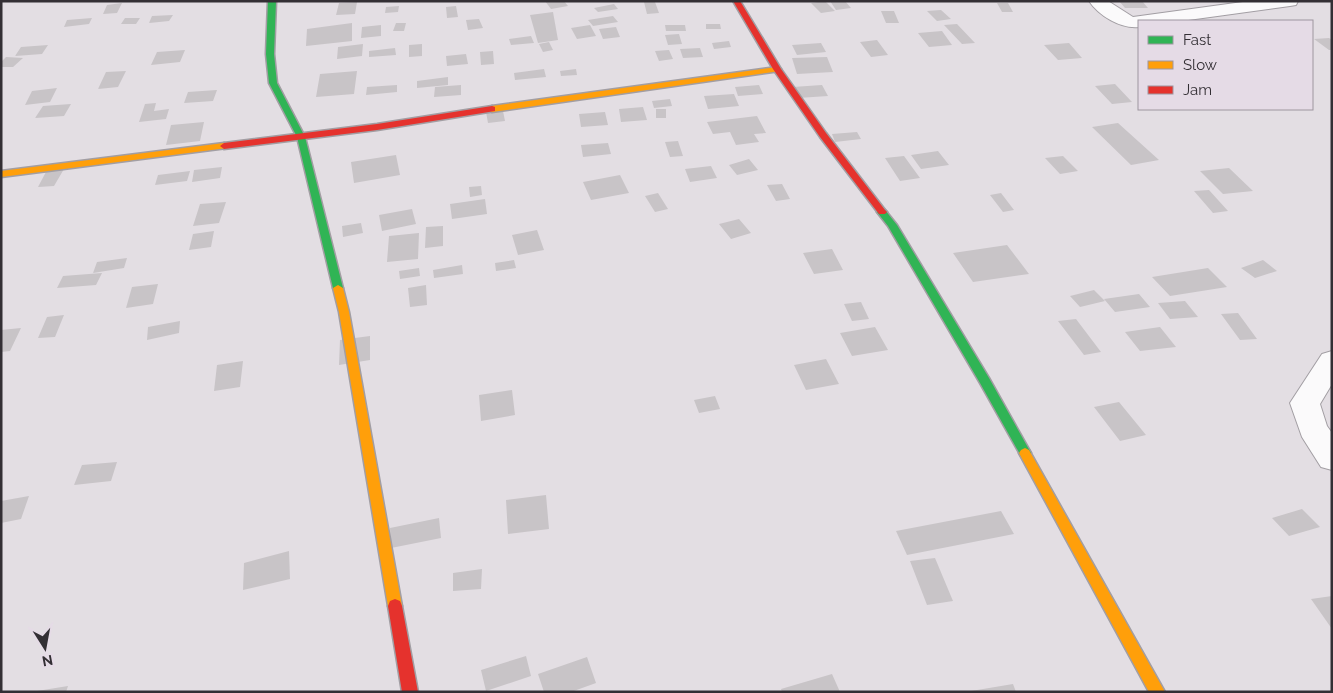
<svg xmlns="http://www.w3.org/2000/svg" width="1333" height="693" viewBox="0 0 1333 693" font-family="Raleway,sans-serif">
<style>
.building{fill:#c8c4c7}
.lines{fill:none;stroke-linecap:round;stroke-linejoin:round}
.street-casing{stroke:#a29ea3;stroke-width:2}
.fast-casing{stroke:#a29ea3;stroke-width:3}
.slow-casing{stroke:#a29ea3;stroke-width:3}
.jam-casing{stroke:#a29ea3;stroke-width:3}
.street{fill:#fbfafb;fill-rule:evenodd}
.fast{fill:#30b455;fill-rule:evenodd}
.slow{fill:#ff9f0a;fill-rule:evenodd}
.jam{fill:#e5322d;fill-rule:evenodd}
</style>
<rect width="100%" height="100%" fill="#e3dee3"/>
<path class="building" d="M545 1H564L568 6 551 9Z
M825 1 835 11 821 13 811 3Z
M830 1H845L851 8 836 10Z
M1119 1H1142L1148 8H1125Z
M357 2 355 14 336 15 339 3Z
M644 2H655L659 13 647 14Z
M122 3 117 13 103 14 107 5Z
M997 3H1008L1013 12H1002Z
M614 4 618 9 598 12 594 8Z
M399 6 398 12 385 13 386 7Z
M456 6 458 17 447 18 446 7Z
M941 10 951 19 937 21 927 11Z
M881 11H894L899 23H886Z
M553 12 558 40 538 43 530 15Z
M173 15 169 21 149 23 152 16Z
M613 16 618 22 593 26 588 20Z
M92 18 89 24 64 27 67 20Z
M125 18H140L136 24H121Z
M479 19 483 28 468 30 466 20Z
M352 23V41L306 46 307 29Z
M396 23H406L404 31H393Z
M706 24H720L721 29H706Z
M957 24 975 43 962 44 944 25Z
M381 25V36L361 38 362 27Z
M590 25 596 36 577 39 571 28Z
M665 25H685L686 31H666Z
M616 27 620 37 603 39 599 29Z
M942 31 952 45 929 47 918 33Z
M679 34 682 44 668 45 665 35Z
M531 36 534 43 511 45 509 39Z
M1329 38 1332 40V50H1329L1314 39Z
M877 40 888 55 871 57 860 42Z
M729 41 731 47 714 49 712 43Z
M549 42 553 50 543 52 539 44Z
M821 43 826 52 797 55 792 45Z
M1069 43 1082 58 1058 60 1044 45Z
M363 44 362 56 337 59 338 47Z
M422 44V56L409 57V45Z
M48 45 42 54 15 56 21 47Z
M395 48 396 55 369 57V51Z
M700 48 703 57 683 58 680 49Z
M185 50 180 62 151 65 157 52Z
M669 50 673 59 659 61 655 51Z
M493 51 494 64 481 65 480 52Z
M466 54 468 64 447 66 446 56Z
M6 57 23 58 13 67H1V62Z
M827 57 833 72 797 74 792 58Z
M544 69 546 77 515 80 514 73Z
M576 69 577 75 561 76 560 71Z
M126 71 118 87 98 89 106 72Z
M357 71 354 94 316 97 320 74Z
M448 77V85L417 88V81Z
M1115 84 1132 102 1112 104 1095 86Z
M397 85V92L366 95 367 87Z
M461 85V95L434 97 435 87Z
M759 85 763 94 738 96 735 87Z
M822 85 828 96 798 98 793 87Z
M57 88 50 102 25 105 32 91Z
M217 90 213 101 184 103 188 92Z
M734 94 739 106 708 109 704 96Z
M670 99 672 106 654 108 652 101Z
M156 103 154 111 169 109 166 119 139 122 145 104Z
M71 104 64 116 35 118 43 106Z
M643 107 647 120 621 122 619 109Z
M656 109H666V118H656Z
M503 111 505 121 488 123 486 112Z
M605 112 608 125 581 127 579 114Z
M757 116 766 133 754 134 759 142 736 145 730 132 713 134 707 122Z
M204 122 200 141 166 145 171 125Z
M1118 123 1159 160 1131 165 1092 127Z
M857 132 861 139 835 142 832 134Z
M678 141 683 156 670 157 665 142Z
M608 143 611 154 583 157 581 145Z
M938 151 949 165 921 169 911 155Z
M396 155 400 175 354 183 351 162Z
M904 156 920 178 900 181 885 158Z
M1063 156 1078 171 1060 174 1045 158Z
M749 159 758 170 737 175 729 165Z
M711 166 717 178 690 182 685 169Z
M222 167 220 178 192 182 194 170Z
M1229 168 1253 191 1223 194 1200 171Z
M64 169 54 186 38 187 47 170Z
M190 171 187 181 155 185 158 175Z
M620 175 629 193 591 200 583 182Z
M782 184 790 199 776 201 767 185Z
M481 186 482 195 470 197 469 187Z
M1209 190 1228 211 1213 213 1194 191Z
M658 193 668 209 655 212 645 196Z
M1001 193 1014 210 1003 212 990 195Z
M485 199 487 214 452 219 450 204Z
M226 202 219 223 193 226 200 204Z
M412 209 416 224 382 231 379 215Z
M739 219 751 233 731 239 719 224Z
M361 223 363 233 343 237 342 226Z
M443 226V246L425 248 426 227Z
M537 230 544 250 518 255 512 235Z
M214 231 211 247 189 250 193 234Z
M419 233 418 259 387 262 389 236Z
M1007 245 1029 274 973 282 953 253Z
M832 249 843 270 814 274 803 253Z
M127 258 124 268 93 273 97 262Z
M514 260 516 268 496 271 495 263Z
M1263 260 1277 271 1255 278 1241 268Z
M462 265 463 274 434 278 433 270Z
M419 268 420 276 400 279 399 271Z
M1208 268 1227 287 1170 296 1152 277Z
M102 273 96 285 57 288 63 276Z
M158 284 153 304 126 308 132 287Z
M426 285 427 305 410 307 408 288Z
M1094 290 1105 301 1080 307 1070 296Z
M1139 294 1150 307 1115 312 1104 299Z
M1185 301 1198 317 1170 319 1158 303Z
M861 302 869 319 852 321 844 304Z
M1238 313 1257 339 1240 340 1221 314Z
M64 315 55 337 38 338 47 317Z
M1076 319 1101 352 1084 355 1058 321Z
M180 321 179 333 147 340 148 327Z
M875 327 888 350 852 356 840 333Z
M1160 327 1176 347 1140 351 1125 332Z
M21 328 10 351 1 352V330Z
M370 336V360L339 365 340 340Z
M826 359 839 384 806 390 794 365Z
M243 361 240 387 214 391 217 365Z
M512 390 515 415 481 421 479 395Z
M715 396 720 409 699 413 694 400Z
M1119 402 1146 435 1120 441 1094 407Z
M117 462 111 481 74 485 82 465Z
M546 495 549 529 508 534 506 500Z
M29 496 21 519 1 523V501Z
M1302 509 1320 527 1289 536 1272 518Z
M1001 511 1014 534 907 555 896 531Z
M439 518 441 538 391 548 390 528Z
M289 551 290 579 243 590 244 563Z
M935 558 953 601 927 605 910 561Z
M482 569 481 589 453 591V573Z
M1332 596V629L1311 599Z
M526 656 531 676 486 691 481 670Z
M587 657 596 683 571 692H544L538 674Z
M832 674 840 692H782L781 689Z
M1013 684 1016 692H972L971 691Z
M68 686 66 692H37V691Z"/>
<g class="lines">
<g class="street-casing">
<path id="street" d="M1089 1H1108L1133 17 1250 1H1298L1296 5 1290 6 1181 21H1139V27C1121 29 1099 16 1089 1Z
M1332 351V384L1320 404 1327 426 1332 433V470L1321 467 1302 437 1290 403 1322 354Z"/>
</g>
<g class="fast-casing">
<path id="fast" d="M268 1H276L274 54 277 83 305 137 343 288 338 291 333 288 297 137 269 83 266 54Z
M882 209 885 210 897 225 989 378 1031 453 1029 456 1025 458 1021 456 980 383 888 226 877 212Z"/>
</g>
<g class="slow-casing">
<path id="slow" d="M777 67 781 69 780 71 492 112 488 109 492 106Z
M224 143 227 144V148L1 177V171Z
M338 285 343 288 349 312 402 606 400 611 395 613 390 611 388 606 339 312 333 288Z
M1025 448 1029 450 1165 692H1149L1019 453 1021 450Z"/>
</g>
<g class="jam-casing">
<path id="jam" d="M733 1H740L781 69 826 133 885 210 887 212 885 214H879L820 137 773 69Z
M492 106 495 107V111L377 130 224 149 220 146 224 143 377 124Z
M395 599 400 601 402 606 418 692H402L388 606 390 601Z"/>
</g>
<use href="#street" class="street"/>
<use href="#fast" class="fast"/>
<use href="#slow" class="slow"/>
<use href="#jam" class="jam"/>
</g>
<rect width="1333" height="693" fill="none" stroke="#332f34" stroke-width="5"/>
<rect x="1138" y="20" width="175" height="90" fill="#e5dbe6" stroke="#9e969f"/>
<rect x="1148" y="36" width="25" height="8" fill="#30b455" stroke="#9e969f"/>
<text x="1183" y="45" font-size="15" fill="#332f34">Fast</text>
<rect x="1148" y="61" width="25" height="8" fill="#ff9f0a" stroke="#9e969f"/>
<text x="1183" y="70" font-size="15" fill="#332f34">Slow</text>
<rect x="1148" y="86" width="25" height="8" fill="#e5322d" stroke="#9e969f"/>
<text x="1183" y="95" font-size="15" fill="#332f34">Jam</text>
<g transform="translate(45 648) rotate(169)" stroke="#e5dbe6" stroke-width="4" paint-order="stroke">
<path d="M0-4L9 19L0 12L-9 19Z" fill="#332f34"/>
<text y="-8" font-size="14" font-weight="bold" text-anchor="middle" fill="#332f34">N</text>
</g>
</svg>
